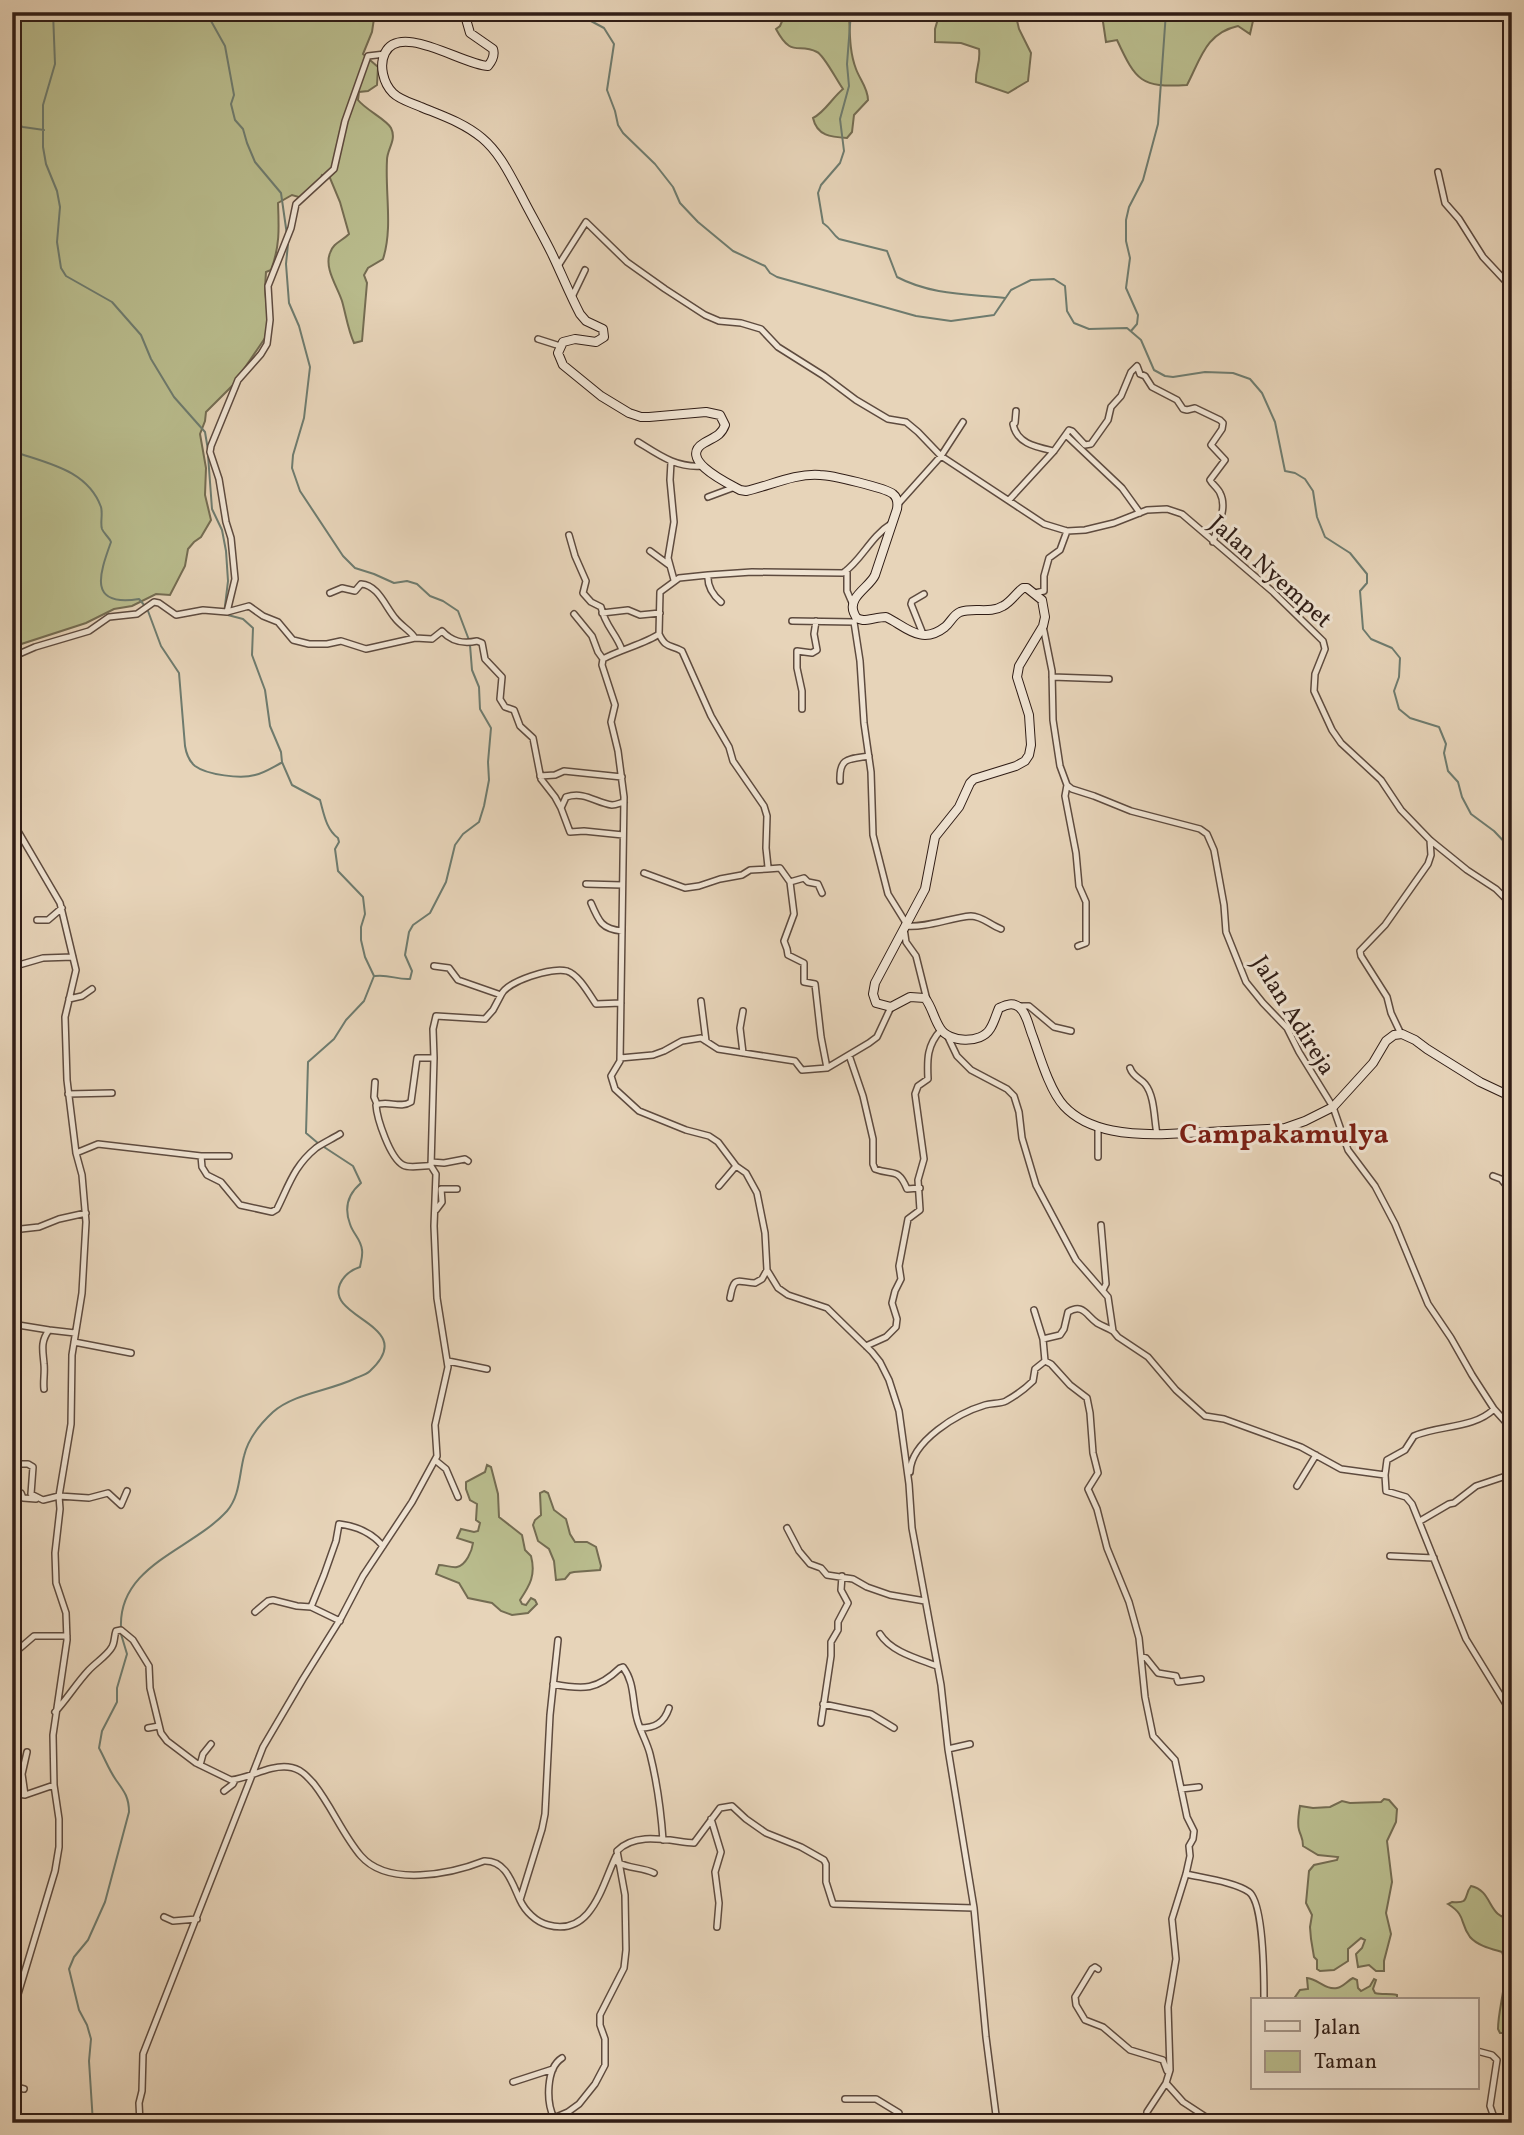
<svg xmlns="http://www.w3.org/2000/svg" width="1524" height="2135" viewBox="0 0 1524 2135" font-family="Vollkorn,serif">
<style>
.green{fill:#b9bc8d;stroke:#746c52;stroke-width:2}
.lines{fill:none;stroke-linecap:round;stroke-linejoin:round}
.stream{stroke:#6e7b6e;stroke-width:2}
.street-casing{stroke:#5e4b3f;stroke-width:8}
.secondary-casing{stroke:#301d16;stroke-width:10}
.street{stroke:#efe3d2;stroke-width:5}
.secondary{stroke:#efe3d2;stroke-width:8}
.labels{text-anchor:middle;stroke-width:6;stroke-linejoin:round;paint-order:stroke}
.street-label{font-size:24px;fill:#301d16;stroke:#efe3d2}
.quarter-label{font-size:28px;font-weight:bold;fill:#7a1f14;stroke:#efe3d2}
</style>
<rect width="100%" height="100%" fill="#e7d4b9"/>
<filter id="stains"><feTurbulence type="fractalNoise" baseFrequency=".00286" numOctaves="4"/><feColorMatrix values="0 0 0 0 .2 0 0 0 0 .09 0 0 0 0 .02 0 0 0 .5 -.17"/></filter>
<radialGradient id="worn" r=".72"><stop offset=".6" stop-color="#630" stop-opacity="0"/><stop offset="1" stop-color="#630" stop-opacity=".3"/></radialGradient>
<path class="green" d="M12 12H375L372 32 363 54 378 67 377 85 368 91 359 92 358 100C366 110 387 120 391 128 397 140 387 149 387 160 385 193 393 228 383 259L368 268 364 275 367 283 362 341 354 343C348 330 346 315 342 301 337 286 324 268 330 253 333 243 342 241 349 234L340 202 330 178 322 175 319 182 302 198 292 195 278 203C279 228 280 246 271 270L266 272 265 288 268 322 265 338 233 385 206 412 205 421 200 434 206 468 205 495 211 520 201 537 194 542 188 549 185 566 170 595 156 594 132 606 114 609 86 623 12 647Z
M786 12H849C850 31 849 51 856 69 860 80 868 88 868 100L854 115 852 132 847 138C831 137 817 136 813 118 825 112 832 98 843 89 837 81 824 55 817 52 798 42 792 59 776 29L780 26Z
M940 12H1015L1019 29 1031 53 1028 81 1008 93 976 82C975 70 981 62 979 49L961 43 935 42V29Z
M1105 12H1255L1250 34 1238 26C1206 33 1201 58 1187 85 1141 88 1136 81 1117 40L1106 42 1103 22Z
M487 1465 491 1467 498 1494 499 1517 522 1535 525 1550 531 1556C536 1575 530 1585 520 1600L522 1604 526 1605 531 1598 535 1600 537 1604 528 1613 512 1615 501 1611 492 1603 468 1598 459 1583 436 1574 439 1565C445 1565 452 1568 457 1567 466 1565 472 1551 473 1543L457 1538 461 1529 474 1532 478 1531 480 1523 476 1520 477 1504 470 1500 466 1489V1482L485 1472Z
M544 1491 548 1493 554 1510 566 1519 570 1534 575 1542H587L596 1547 601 1566 600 1570 574 1572 570 1573 565 1579 556 1580 554 1561 549 1549 538 1541 533 1525 535 1520 541 1515 540 1493Z
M1384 1799 1389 1800 1397 1809 1396 1822 1387 1841 1392 1882 1386 1913 1391 1934 1384 1961V1971H1376L1369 1965 1358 1967 1356 1954 1362 1948 1365 1940 1361 1938 1348 1949V1961L1334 1970 1320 1971 1317 1969V1960L1314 1957 1311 1939 1310 1927 1312 1915 1306 1903 1309 1871 1314 1865 1337 1860 1338 1857 1318 1855 1303 1846C1303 1838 1301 1837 1299 1830 1297 1823 1299 1812 1300 1806L1313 1808 1330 1807 1342 1801 1350 1803 1381 1802Z
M1471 1886C1494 1891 1487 1919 1512 1918V2033H1500L1498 2029C1498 2006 1511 1973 1502 1952 1492 1949 1478 1946 1470 1937 1459 1922 1467 1916 1448 1904L1452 1902C1471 1904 1463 1896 1471 1886Z
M1307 1978C1318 1979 1325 1990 1337 1988 1343 1987 1347 1981 1353 1978L1357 1980 1358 1988 1361 1991 1370 1986 1374 1979 1376 1980 1373 1989 1375 1993C1382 1995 1389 1993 1397 1995V2000H1293L1300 1990 1308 1989Z"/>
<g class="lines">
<path class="stream" d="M53 12 55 64 43 105V147L46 164 57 191 60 207 57 242 61 268 66 276 112 302 141 335 151 359 174 397 205 432 208 450
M206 12 225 46 234 95 231 104 235 120 243 129 247 143 255 162 281 193 287 235
M581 12 589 20 604 28 614 44 607 90 615 111 618 125 623 133 655 164 673 187 680 203 698 222 733 251 765 266 770 273 777 277 916 316 951 321 994 315 1011 290 1031 280 1054 279 1065 286 1067 311 1074 323 1089 329 1127 328 1141 340 1154 370 1165 376 1173 377 1205 372 1233 373 1250 379 1262 393 1275 422 1285 471 1295 473 1305 479 1313 491 1317 517 1325 537 1350 553 1367 574V583L1360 591 1363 629 1371 639 1392 648 1400 658 1399 677 1394 691 1399 709 1410 718 1439 727 1446 744 1444 753 1448 771 1458 782 1462 797 1471 814 1494 831 1512 850
M851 12 847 64 849 86 840 119 844 151 840 163 821 185 818 193 823 223C832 229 832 234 839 239L887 251 897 277C931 295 968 294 1005 298
M12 123 23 127 44 130
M288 244 286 264 289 303 299 326 310 367 304 418 293 455 292 468 300 491 343 556 355 568 374 574 394 583 407 581 417 584 430 596 443 601 458 611 469 640
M1131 331 1137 324 1138 315 1126 288 1130 258 1126 241V220L1129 207 1143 180 1158 124 1166 12
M12 451C45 463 87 469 101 507 103 514 100 523 102 529 104 534 109 537 111 542 99 575 88 607 139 599L145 606
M208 455 212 509 222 530 226 551 228 581 224 614 243 619 253 628 252 655 265 690 270 726 281 752 282 762 292 785 320 800C324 814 326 829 338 838L339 842 335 849 338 871 363 897 365 914 361 927V940L365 957 374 976 364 1001 346 1020 334 1039 308 1062 306 1133 319 1144
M148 611 161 646 179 673 185 746C186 752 189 761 195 766 207 775 241 779 255 775 264 773 273 767 281 763
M375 976C389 974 397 980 410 979L412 971 405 955 409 932 413 925 430 913 446 882 455 845 463 834 479 822 484 806 489 780 488 762 491 728 480 709 479 687 472 670 470 645
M121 1628C118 1565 192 1550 227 1511 240 1496 239 1475 244 1456 248 1439 260 1424 273 1412 295 1393 330 1391 356 1378 361 1376 367 1374 370 1371 420 1325 325 1319 340 1284 344 1275 351 1270 360 1267 361 1261 363 1255 362 1250 361 1239 353 1234 350 1224 344 1208 348 1194 361 1183L353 1166 324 1147
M93 2123 89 2061 91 2039 87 2025 79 2010 69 1969 74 1957 88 1940 105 1902 129 1812C129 1797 124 1791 116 1780 109 1770 105 1759 99 1748L102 1731 117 1702V1688L127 1654 121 1634"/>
<g class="street-casing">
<path id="street" d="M1438 172 1445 203 1459 219 1483 257 1512 288
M558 266 586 222 627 262 665 289 705 315 719 321 741 323 761 329 778 347 824 376 856 400 888 419 906 422 918 432 941 456 1044 524 1067 531 1085 530 1114 523 1147 510 1167 509 1182 514 1272 591 1323 641 1325 649 1315 674 1314 691 1332 730 1341 743 1381 780 1401 810 1430 840 1467 870 1496 889 1512 905
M572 297 585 270
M538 339 560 346
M1016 411 1015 423 1013 424C1017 444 1036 447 1054 451
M1066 435 1122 488 1140 513
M638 442C659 455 676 468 702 466
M671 462 670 480 674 522 668 558 674 580
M708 497 735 487
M1009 500 1054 451 1069 430 1072 431 1085 445 1091 444 1108 420 1111 407 1121 396 1131 372 1137 366 1140 374 1145 376 1152 387 1177 400 1183 409 1187 410 1195 408 1220 420 1223 423 1222 429 1211 445 1225 460 1210 480C1212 484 1218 488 1220 493 1228 508 1217 527 1213 542
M898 504 941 456 963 422
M569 535 575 556 586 581 583 593 591 602 601 607C605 626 616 633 622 650
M650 551 669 565
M847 570V591L853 605
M708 575C707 586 713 595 721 602
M330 593 342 588 355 591 361 584C378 585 385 606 395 618 401 626 410 630 415 638
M1035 593 1044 591V576L1049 558 1060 550 1067 531
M227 612 235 579 231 538 226 522 219 479 210 452 211 446 238 380 261 354 267 344 270 320 268 286 291 228 296 204 334 169 345 121 368 56 385 54
M602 613 628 610 640 615 660 613
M574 614 592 636 598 652 603 659 602 665 615 705 611 722 618 751 624 797 620 1061 611 1076 615 1089 639 1111 686 1130 709 1136 718 1142 736 1166 746 1173 757 1193 765 1233 767 1270 778 1288 788 1295 827 1308 872 1352 880 1362 889 1380 899 1411 909 1484 912 1528 941 1685 948 1749 974 1908 986 2037 997 2123
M857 618 854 622 860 661 864 723 871 772 873 835 888 894 906 923
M792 621 854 622
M1043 626 1052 671 1053 720 1060 766 1067 785 1072 789 1094 796 1131 811 1200 829 1207 834 1214 850 1224 905 1226 932 1246 982 1263 1003 1287 1028 1299 1052 1333 1107 1348 1150 1375 1186 1395 1224 1428 1304 1451 1338 1472 1375 1494 1409C1474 1429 1438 1425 1414 1436L1405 1450 1387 1460 1385 1475
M923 634 911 604 912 601 924 594
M12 657 35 647 89 631 109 617 137 614 154 602 159 603 176 615 203 610 227 612 249 606 263 616 278 622 293 640 309 644H327L341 641 366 649 415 638 432 639 442 631C452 642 463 644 477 641L482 643 485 659 502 677 500 699 505 707 514 710 520 726 533 738 541 779 555 797 561 808 566 797C585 791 596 803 612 805 616 805 620 803 624 802
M603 659C619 650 647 643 659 634
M1052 677 1109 679
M802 709V691L797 668V651L812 653 817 650 814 634 816 621
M540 776 555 775 564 771 622 777
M840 781C839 757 849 759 869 756
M1067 785 1065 796 1076 853 1079 886 1086 902V943L1078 946
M561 808 570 832 584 831 623 835
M12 821 60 903 76 970 65 1017 67 1080 76 1153 82 1175 86 1222 82 1293 72 1355 71 1424 59 1496 60 1509 55 1553 56 1583 66 1613 67 1640 53 1735 54 1785 59 1819V1847L55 1871 12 2014
M767 869 780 868 790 882
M644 873 685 888 699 886 720 879 742 875 750 870 767 869 768 867 766 848 767 816 764 806 733 761 729 747 711 716 682 651C670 644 666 649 659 634L660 592 679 578 708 575 752 572 843 573C862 560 870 537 891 524
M586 884 622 885
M822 893 818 884 808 882 804 878 790 882 794 914 784 941 787 949 788 955 804 963V982L815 984 821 1037 827 1068
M591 903C599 922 602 929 622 931
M37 920H48L62 908
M905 926C927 928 949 918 971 916 982 916 990 925 1001 929
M904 928 906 942 916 956 927 1000
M434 966 449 968 458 980 501 995C507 981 552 967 567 971 579 975 589 994 596 1004L621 1003
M12 967 43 958 73 957
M69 999 82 996 92 989
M701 1001 706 1041
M1019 1006H1029L1054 1027 1071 1031
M1401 1034 1391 1013 1387 997 1361 956 1360 951 1385 925 1428 864 1431 855 1430 840
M947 1035 957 1056 971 1070 1007 1089 1014 1096 1019 1112 1022 1138 1036 1185 1076 1260 1108 1297 1113 1331 1118 1337 1148 1357 1176 1390 1205 1416 1224 1419 1301 1447 1341 1469 1385 1475 1386 1491 1406 1497 1412 1504 1466 1639 1512 1714
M743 1053 740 1028 743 1011
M849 1055 863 1096 873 1139V1164L875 1169C893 1176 898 1167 907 1189L920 1188
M620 1058 653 1055 664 1051 682 1041 701 1038 718 1049 795 1061 802 1070 827 1068 869 1043 877 1037 891 1007
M1130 1068C1133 1077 1140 1078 1145 1084 1155 1096 1154 1120 1157 1134
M375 1082 374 1097 377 1104
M68 1094 112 1093
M1098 1126V1157
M76 1153 98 1144 201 1156 202 1167 207 1175 221 1182 240 1205 272 1212 277 1209C289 1185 294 1166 316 1148 323 1143 332 1139 340 1134
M201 1156H229
M431 1162 444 1163 465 1159 468 1161
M431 1166 434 1058
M1493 1176 1501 1179 1510 1190
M719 1186 736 1166
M436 1210 442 1202 441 1189H457
M1101 1225 1106 1284 1103 1290
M12 1230 39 1227 59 1219 86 1213
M730 1298C734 1275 737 1282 755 1283L762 1279 767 1270
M1034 1310 1043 1339 1045 1361
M12 1324 49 1330
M1043 1339 1060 1335 1064 1329 1068 1312C1083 1303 1086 1315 1097 1323 1102 1326 1108 1328 1113 1331
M74 1342 131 1353
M866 1346 886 1337 896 1327 897 1319 892 1303 895 1291 901 1279 899 1266 908 1219 920 1210 918 1180 924 1159 915 1094 918 1086 928 1079C927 1059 927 1045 941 1030
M448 1361 487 1369
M44 1389C43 1381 45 1373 44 1364 43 1351 40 1342 49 1330L75 1333
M1494 1409 1512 1429
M435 1460 446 1469 458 1497
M17 1464H28L33 1467 31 1494 43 1500 59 1496 89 1498 108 1493 121 1505 127 1491
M910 1472C911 1441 958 1413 985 1405 992 1403 1000 1404 1006 1401 1015 1396 1026 1388 1033 1381L1035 1369 1045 1361 1051 1364 1070 1385 1087 1398 1090 1413 1093 1453 1098 1473 1088 1489 1097 1509 1107 1548 1129 1602 1139 1638 1145 1697 1153 1736 1175 1760 1187 1817 1194 1831 1193 1839 1189 1846 1190 1856 1186 1874 1172 1919 1176 1959 1168 2007 1170 2070 1166 2083 1147 2112 1146 2123
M1297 1486 1316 1455
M12 1494 21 1493 23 1498 36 1499
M1420 1521 1449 1504 1454 1503 1476 1486 1512 1474
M787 1528 799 1551 810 1564 821 1568 827 1575 853 1579 867 1587 890 1595 925 1601
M1390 1556 1434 1558
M311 1607 324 1575 336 1541 339 1524C357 1526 371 1532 383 1546
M255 1612 268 1601 273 1600 297 1606 311 1607 340 1621
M880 1634C891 1652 919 1659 937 1666
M558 1640 550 1715 545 1814 542 1829 520 1900C525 1911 536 1922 548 1925 592 1937 602 1885 616 1856
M12 1655 34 1636H67
M1141 1656 1146 1658 1158 1673 1176 1676 1178 1682 1201 1679
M553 1684C584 1690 597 1690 620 1668L623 1667C635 1683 632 1701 637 1719 640 1731 647 1742 650 1754 657 1782 661 1811 663 1840
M823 1704 871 1714 894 1728
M55 1712C67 1699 76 1684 88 1671 95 1663 107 1656 112 1647 115 1642 114 1636 116 1631L121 1630 133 1640 149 1666 150 1688 161 1733 167 1741 196 1763 231 1780C250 1778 269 1765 288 1767 300 1768 307 1776 314 1784 332 1807 343 1835 361 1856 388 1887 451 1874 484 1861 506 1860 512 1883 520 1900
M821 1723 831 1656V1642L838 1630V1622L848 1603 841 1590 842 1576
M148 1728 159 1726
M640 1728C655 1728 664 1723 669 1708
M948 1749 970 1744
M200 1765 203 1754 211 1744
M1181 1789 1199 1787
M224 1791 233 1784 235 1780
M12 1793 25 1795 54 1785
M25 1795 22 1774 27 1752
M711 1819 721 1852 715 1872 719 1903 717 1927
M617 1862C629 1869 642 1867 654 1873
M1186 1874C1203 1878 1235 1882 1249 1892 1264 1903 1264 1981 1264 2000
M164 1917 173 1921 197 1919
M1098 1969 1095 1967 1092 1969 1075 1997 1076 2005 1085 2020 1103 2027 1130 2050 1163 2060 1167 2071
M1477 2051 1492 2055 1497 2060 1490 2106 1496 2123
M513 2082 553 2069
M1166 2083 1183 2102 1212 2121
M12 2086 24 2089
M845 2099H876L899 2113V2119L902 2123
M554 2118C546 2102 546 2068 562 2058
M140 2123 139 2103 142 2091 143 2054 263 1747 303 1679 341 1618 363 1576 412 1502 437 1456 435 1425 448 1367 437 1298 434 1226 436 1174 431 1166C423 1165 410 1169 403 1165 390 1158 377 1119 376 1105 388 1100 400 1109 411 1102L417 1058H434L433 1029 436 1016 485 1019 493 1010 501 995
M551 2123 554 2118 568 2112 579 2104 595 2084 605 2065V2039L600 2025V2015L624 1968 626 1950 625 1895 617 1851C636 1831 669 1841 694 1843L720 1808 732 1806 746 1819 766 1833 801 1847 824 1860 826 1864V1882L833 1904 974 1908"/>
</g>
<g class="secondary-casing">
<path id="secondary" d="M464 12 470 33 493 49C495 55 492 61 488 66 463 65 400 22 385 53 379 65 383 83 393 93 400 100 412 103 421 107 443 116 464 123 482 138 500 153 510 175 521 195 531 215 543 235 553 256 562 275 570 295 580 314L586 321 603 329 604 337 596 342 575 339 563 342 558 353 563 365 601 396 629 413 641 417H649L706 412 720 415 725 425C721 436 714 437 704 443 677 459 727 483 740 490L746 491C769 486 795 473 820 475 831 475 886 488 893 494 898 498 898 503 897 509L875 575C870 587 847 597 854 613 856 618 857 619 863 620 870 620 878 617 886 617 905 626 921 646 945 627 951 622 953 615 960 612 974 607 990 614 1003 606 1011 602 1016 593 1023 588H1027L1042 600 1045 617 1043 626 1019 666 1017 677 1029 715 1031 745 1029 755 1025 761 1016 766 974 779 970 783 959 807 935 837 925 889 875 983 873 994 876 1003 891 1007 910 997 925 998C932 1007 934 1019 940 1028 949 1043 981 1044 990 1029 994 1023 996 1015 999 1008 1006 1005 1012 1002 1019 1007 1027 1013 1029 1028 1033 1037 1040 1057 1050 1091 1064 1106 1089 1133 1133 1135 1167 1134L1285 1128 1305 1121 1333 1107 1373 1063 1386 1041 1394 1035 1402 1034 1415 1040 1427 1049 1480 1082 1512 1097"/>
</g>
<use href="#street" class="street"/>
<use href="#secondary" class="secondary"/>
</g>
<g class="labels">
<g class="street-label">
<text transform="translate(1271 571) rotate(42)" y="8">Jalan Nyempet</text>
<text transform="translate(1294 1015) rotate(58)" y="8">Jalan Adireja</text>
</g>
<g class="quarter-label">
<text x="1284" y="1143">Campakamulya</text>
</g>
</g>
<rect width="1524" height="2135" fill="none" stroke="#e7d4b9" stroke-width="42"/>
<rect x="14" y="14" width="1496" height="2107" fill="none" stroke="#301d16" stroke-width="3.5"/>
<rect x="21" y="21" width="1482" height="2093" fill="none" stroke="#301d16" stroke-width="2"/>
<rect x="1251" y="1998" width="228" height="91" fill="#efe3d2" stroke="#a39487" stroke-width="2"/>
<rect x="1265" y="2021" width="35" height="10" fill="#efe3d2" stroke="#a39487" stroke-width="2"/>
<text x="1314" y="2034" font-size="21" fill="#301d16">Jalan</text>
<rect x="1265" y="2051" width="35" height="21" fill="#b9bc8d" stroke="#a39487" stroke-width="2"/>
<text x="1314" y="2068" font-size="21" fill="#301d16">Taman</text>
<rect width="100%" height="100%" filter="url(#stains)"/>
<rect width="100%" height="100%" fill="url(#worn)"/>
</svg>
